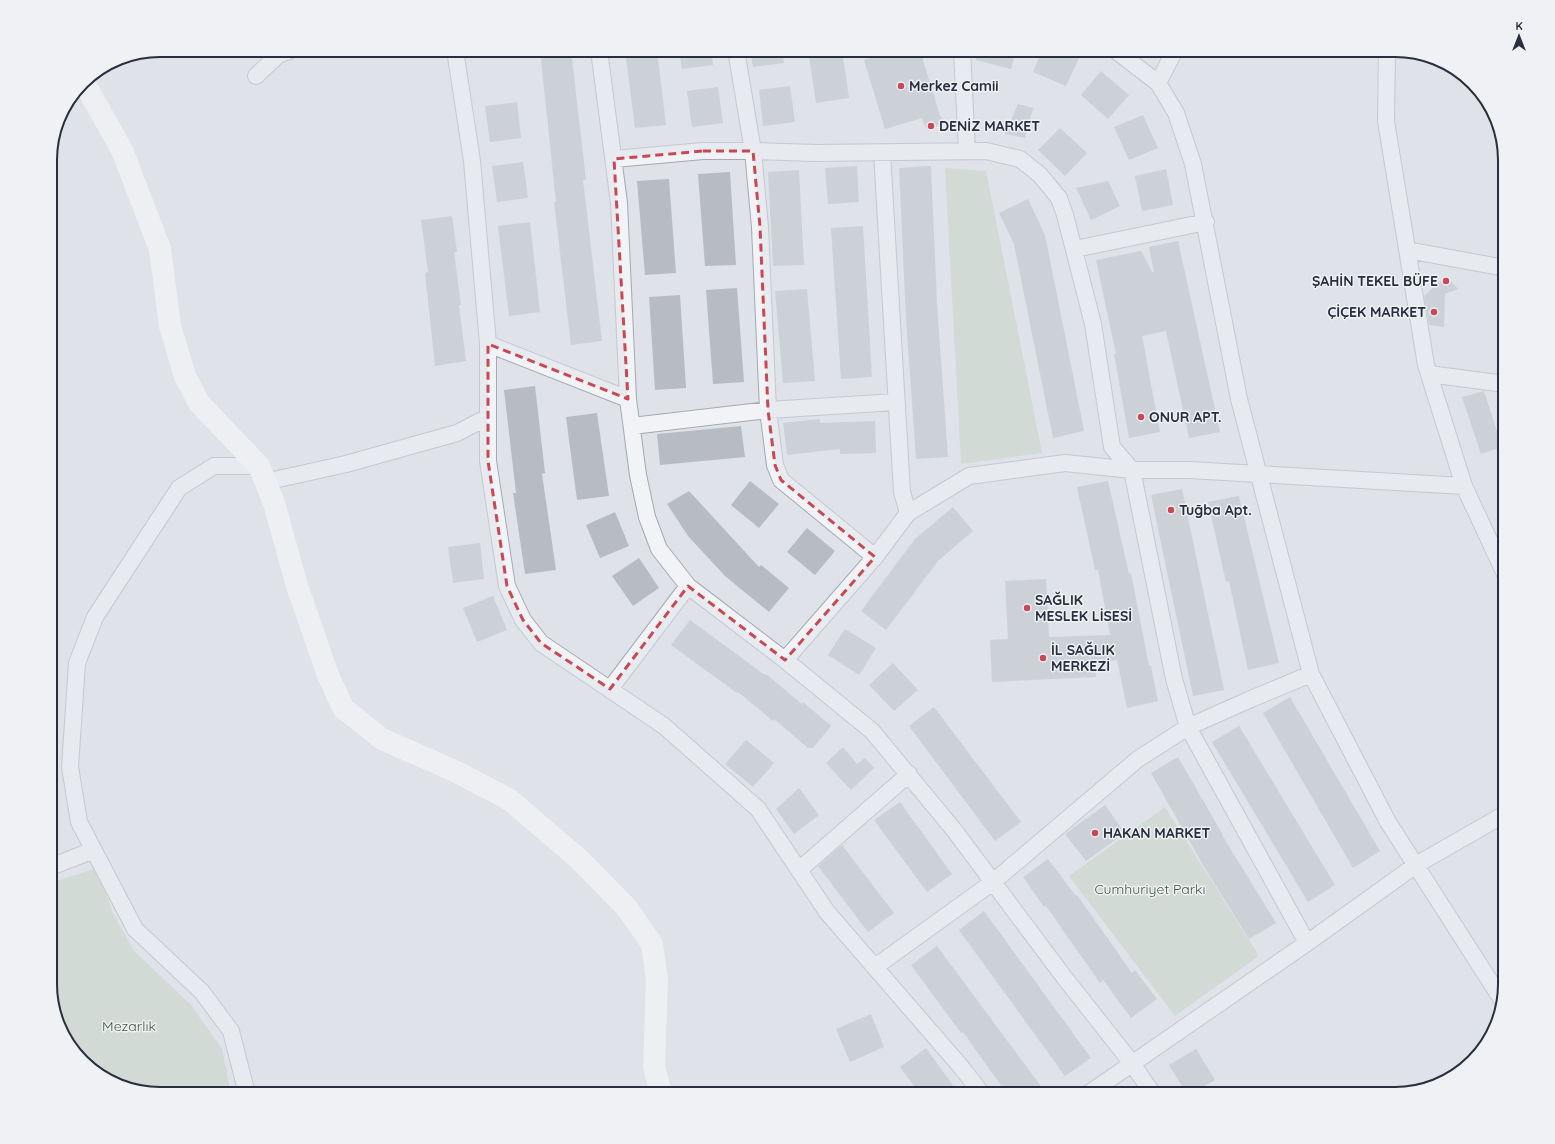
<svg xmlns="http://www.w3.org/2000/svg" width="1555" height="1144" viewBox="0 0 1555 1144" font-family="Quicksand,sans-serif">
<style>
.green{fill:#c4d1c1}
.building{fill:#b7bbc4}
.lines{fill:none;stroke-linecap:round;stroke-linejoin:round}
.street-casing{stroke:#a5a9b2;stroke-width:18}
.street{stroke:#f2f3f6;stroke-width:16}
.secondary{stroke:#fff;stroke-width:22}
.marked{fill:none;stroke:#c84953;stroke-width:3;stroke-dasharray:8 5;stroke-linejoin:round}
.poi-dot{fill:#c84953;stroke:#eff1f5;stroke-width:1.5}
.labels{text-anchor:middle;stroke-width:3;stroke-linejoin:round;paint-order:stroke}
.poi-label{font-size:14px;font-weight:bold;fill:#292f3e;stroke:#eff1f5;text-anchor:start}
.park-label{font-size:14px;fill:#3b5937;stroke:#eff1f5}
.rim{fill:none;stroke:#292f3e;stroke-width:2}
</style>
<rect width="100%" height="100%" fill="#dfe2e8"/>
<path class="green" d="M945 168 986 171 1042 453 961 464Z
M1165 807 1259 956 1175 1016 1069 876Z
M97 868 113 913 134 951 191 1005 222 1049 231 1094H160L125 1088 93 1071 65 1039 50 991V883Z"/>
<path class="building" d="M540 50H571L586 180H583L602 341 571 345 554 202H556Z
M625 50H657L666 125 635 128Z
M679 50H711L713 65 682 69Z
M750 50H782L784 63 753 67Z
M808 50H842L849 98 816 103Z
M896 50H920L940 116 947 123 926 129 922 118 885 129 864 60Z
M978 50H1016L1011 69 976 60Z
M1042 50H1062L1079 58 1066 86 1033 72Z
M1101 71 1129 95 1108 119 1081 95Z
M790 86 795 122 763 126 759 90Z
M718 87 723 123 692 127 687 91Z
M517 102 521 138 490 142 485 106Z
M1018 104 1033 108 1025 138 1005 134Z
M1143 115 1158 148 1129 160 1114 127Z
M1060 128 1087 153 1065 176 1038 150Z
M523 162 528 198 497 202 492 166Z
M857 166 859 202 828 204 825 168Z
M931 166 937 304 948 457 916 459 906 319 899 168Z
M1166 169 1173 205 1142 211 1135 176Z
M799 170 804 265 773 266 768 172Z
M730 172 736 265 705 266 698 174Z
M669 179 676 273 645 275 637 181Z
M1108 181 1120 206 1091 220 1076 188Z
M1028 199 1045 235 1084 431 1053 438 1014 244 999 213Z
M452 216 457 252H454L461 305H459L466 361 435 366 425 273 428 272 421 220Z
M530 222 540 312 509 316 498 226Z
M863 226 872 377 841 379 831 228Z
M1178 241 1220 432 1189 438 1166 331 1142 336 1160 432 1129 438 1114 354H1116L1096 260 1141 251 1152 272H1154L1149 247Z
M1446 276 1458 289 1445 294 1444 327 1429 325 1424 296Z
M737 288 744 382 713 384 706 290Z
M807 289 815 381 783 383 775 291Z
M680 295 686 388 655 390 649 297Z
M535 386 545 473 542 474 556 570 525 574 513 493H516L504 390Z
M1484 391 1502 447 1481 454 1462 397Z
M597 413 609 496 577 500 566 417Z
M820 419V423L875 421 876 453 840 454V449L787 455 783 423Z
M741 426 745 457 660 465 657 434Z
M750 481 779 504 759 528 731 505Z
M1108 481 1129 574 1131 573 1149 666H1151L1158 701 1127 708 1117 660 1095 664 1096 677 992 682 990 640 1008 639 1005 581 1046 579 1049 637 1110 635 1098 570H1095L1077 487Z
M1182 489 1224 690 1193 696 1151 495Z
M689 491 759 567 761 565 789 588 769 612 725 576 688 536 667 504Z
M1239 496 1279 663 1248 670 1229 581 1226 582 1208 502Z
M953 507 973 531 938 561 886 630 861 611 915 539Z
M615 512 629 546 600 558 586 525Z
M807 528 835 551 815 575 787 552Z
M480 543 484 579 453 583 448 547Z
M639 558 659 588 633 606 612 576Z
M493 596 507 630 477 642 463 608Z
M690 620 765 675 766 674 802 704 803 702 831 726 813 748H808L774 719 773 721 738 692 737 693 671 645Z
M845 629 876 648 859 675 828 655Z
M893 663 918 690 894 711 869 685Z
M1290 697 1380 851 1353 868 1263 713Z
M934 707 1021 822 995 841 909 726Z
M1239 726 1335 885 1308 902 1212 742Z
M746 740 774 763 753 787 725 764Z
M843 747 857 764 865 758 874 768 851 790 826 763Z
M1178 757 1223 835H1222L1276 923 1249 939 1203 865 1151 773Z
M799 788 819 815 794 834 776 809Z
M900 802 952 874 927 892 874 820Z
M1105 805 1125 833 1086 861 1065 834Z
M842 845 894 913 868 932 818 866Z
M1048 859 1076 896 1077 895 1132 973 1135 970 1157 999 1131 1018 1103 980 1100 983 1046 906 1044 907 1023 877Z
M984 911 1091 1058 1065 1076 959 930Z
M937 946 1043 1089 1037 1094H1007L963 1032 961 1033 911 965Z
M871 1014 884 1047 850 1062 836 1029Z
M926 1048 959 1094H920L900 1067Z
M1196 1049 1215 1080 1191 1094H1187L1169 1065Z"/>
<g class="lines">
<g class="street-casing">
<path id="street" d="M455 50 472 161 488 344V461L507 586 523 620 541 643 664 726 758 809 827 912 962 1068 982 1094
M599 50 619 203 628 399 638 475 647 517 659 549 688 586 785 660 872 731 954 830 1064 977 1131 1062 1153 1094
M736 50 753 151 760 227 768 410 775 465 781 480 875 557
M962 50 967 151
M1115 50 1158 83 1176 113 1193 164 1239 399 1311 674 1388 822 1502 1000
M1387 50 1386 121 1426 365 1464 486 1505 574
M256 76 278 55 291 50
M1158 83 1175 50
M882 153 902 492 908 513
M614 159 703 151H753L816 153 986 151 1020 159 1040 175 1059 198 1065 215 1093 324 1112 447 1132 470 1174 679 1188 727 1307 943
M1075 249 1206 222
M1407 250 1505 268
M488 344 628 399
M1429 374 1505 384
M632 426 768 410 896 402
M265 482 346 464 457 433 488 417
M785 660 875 557 908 513 969 476 1065 463 1132 470H1189L1464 486
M610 689 688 586
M50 867 94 850
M799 870 909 774
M875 967 993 882 1138 759 1188 727 1251 699 1311 674
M247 1094 231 1031 202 992 135 929 79 822 70 767 77 663 95 617 179 488 214 466H259
M1088 1094 1307 943 1416 865 1505 814"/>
</g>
<use href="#street" class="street"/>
<path class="secondary" d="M83 81 122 150 160 249 170 326 185 376 199 403 259 466 274 503 297 586 328 675 343 708 382 739 457 772 510 800 580 860 627 908 652 944 657 980 654 1067 661 1094"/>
</g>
<path d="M0 0H1555V1144H0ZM703 151H753L760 227 768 410 775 465 781 480 875 557 785 660 688 586 610 689 541 643 523 620 507 586 488 461V344L628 399 614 159Z" fill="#dfe2e8" fill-opacity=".55" fill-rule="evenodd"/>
<path class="marked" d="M703 151H753L760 227 768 410 775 465 781 480 875 557 785 660 688 586 610 689 541 643 523 620 507 586 488 461V344L628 399 614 159Z"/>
<g class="poi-dot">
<circle cx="901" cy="86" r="4"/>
<circle cx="931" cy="126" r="4"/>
<circle cx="1446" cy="281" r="4"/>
<circle cx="1434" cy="312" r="4"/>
<circle cx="1141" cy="417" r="4"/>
<circle cx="1171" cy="510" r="4"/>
<circle cx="1027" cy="608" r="4"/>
<circle cx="1043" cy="658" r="4"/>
<circle cx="1095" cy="833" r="4"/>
</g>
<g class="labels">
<g class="poi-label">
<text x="909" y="91">Merkez Camii</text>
<text x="939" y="131">DENİZ MARKET</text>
<text x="1438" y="286" text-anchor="end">ŞAHİN TEKEL BÜFE</text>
<text x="1426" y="317" text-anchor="end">ÇİÇEK MARKET</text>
<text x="1149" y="422">ONUR APT.</text>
<text x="1179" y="515">Tuğba Apt.</text>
<text x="1035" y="605">SAĞLIK<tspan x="1035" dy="16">MESLEK LİSESİ</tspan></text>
<text x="1051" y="655">İL SAĞLIK<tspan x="1051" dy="16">MERKEZİ</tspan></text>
<text x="1103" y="838">HAKAN MARKET</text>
</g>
<g class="park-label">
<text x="1150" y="894">Cumhuriyet Parkı</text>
<text x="129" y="1031">Mezarlık</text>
</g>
</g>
<path d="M0 0H1555V1144H0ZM160 57H1395A103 103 0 0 1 1498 160V984A103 103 0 0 1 1395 1087H160A103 103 0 0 1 57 984V160A103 103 0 0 1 160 57Z" fill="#eff1f5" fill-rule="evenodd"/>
<path class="rim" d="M160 57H1395A103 103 0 0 1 1498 160V984A103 103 0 0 1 1395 1087H160A103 103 0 0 1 57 984V160A103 103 0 0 1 160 57Z"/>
<g transform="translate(1519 36)" stroke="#eff1f5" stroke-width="3" paint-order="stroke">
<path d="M0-3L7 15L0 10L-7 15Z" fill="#292f3e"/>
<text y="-6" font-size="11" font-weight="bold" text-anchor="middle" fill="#292f3e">K</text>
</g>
</svg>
